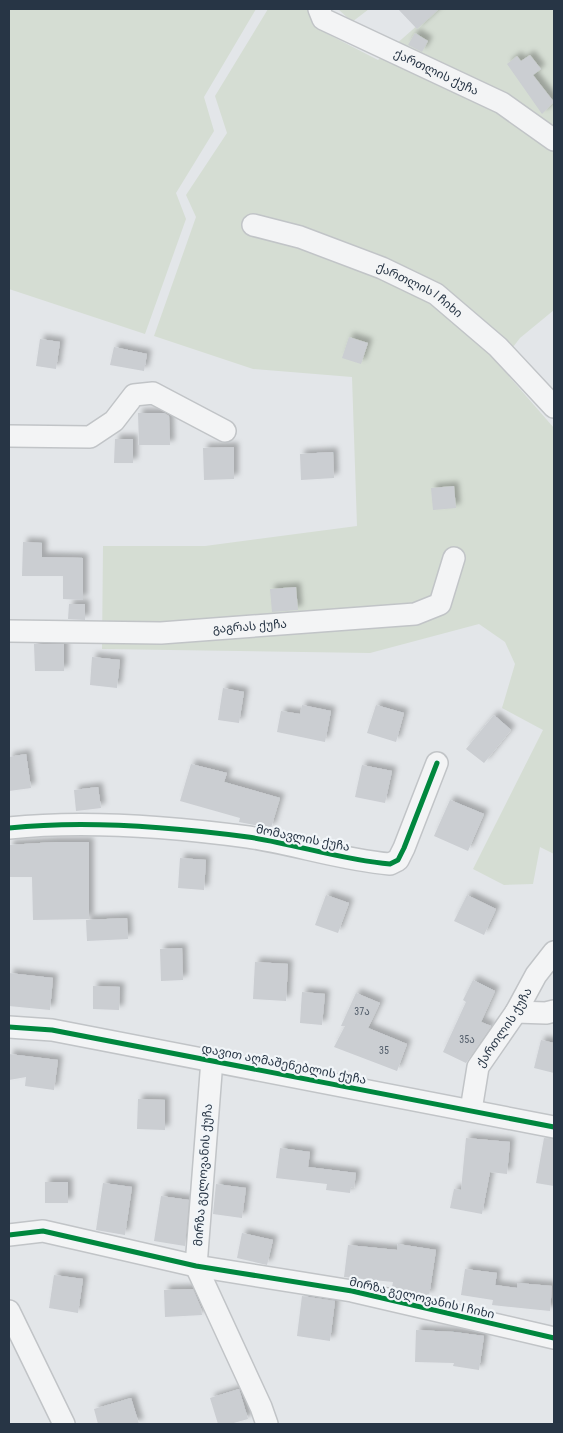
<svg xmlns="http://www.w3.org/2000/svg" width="563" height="1433" viewBox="0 0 563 1433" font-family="'Roboto Condensed','Noto Sans Georgian',sans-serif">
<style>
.green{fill:#d5ddd3}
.building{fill:#cbced2;filter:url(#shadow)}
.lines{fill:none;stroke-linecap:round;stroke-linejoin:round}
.minor-casing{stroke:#c1c4c7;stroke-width:24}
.minor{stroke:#f3f4f5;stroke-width:21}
.cycleway-casing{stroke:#f1f5f8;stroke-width:8}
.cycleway{stroke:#00873e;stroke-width:5}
.labels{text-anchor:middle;stroke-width:4.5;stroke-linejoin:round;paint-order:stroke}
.number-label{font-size:10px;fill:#515c69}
.street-label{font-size:12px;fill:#273545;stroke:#f1f5f8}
</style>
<defs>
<filter id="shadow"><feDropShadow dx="4.5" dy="-4.5" stdDeviation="2.5" flood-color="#0004"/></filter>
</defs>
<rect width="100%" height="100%" fill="#e3e6e9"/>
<path class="green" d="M9 9H256L204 97 214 131 176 193 186 219 145 334 9 289Z
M268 9H309L318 29 378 60 436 9H554V310L520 338 499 365 554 428V854L540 847 533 884 504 885 473 869 543 730 502 708 515 664 505 642 479 624 370 653 102 649 103 546H205L357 526 352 377 253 369 154 336 196 217 186 195 227 133 215 96Z
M338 9H369L352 22Z"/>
<path class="building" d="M398 9H439L417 29Z
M415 33 428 41 422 52 408 45Z
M530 55 541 69 533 75 554 102 542 114 507 64 517 56 521 61Z
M349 337 368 343 361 364 342 358Z
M40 339 60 342 56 369 36 366Z
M114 347 147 354 144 371 110 365Z
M138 413H164L169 416 170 445H139Z
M115 439H133V463H114Z
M234 447V479L204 480 203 448Z
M333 452 334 478 301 480 300 454Z
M454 486 456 508 433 510 431 488Z
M23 542 42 543V557L83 558V600L63 599V576H22Z
M296 587 298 610 272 612 270 589Z
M69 604H85V620L68 619Z
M34 644H64V671H35Z
M92 657 120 660 117 688 90 685Z
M223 688 244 692 239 723 218 720Z
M302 705 331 711 325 742 277 732 281 711 300 714Z
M376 705 404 713 396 742 367 733Z
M494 715 511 730 484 763 466 749Z
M26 754 31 788 9 791V757Z
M191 764 227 773 224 782 280 798 271 828 239 822 240 818 180 801Z
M362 765 392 771 385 803 355 797Z
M98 787 101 808 76 811 74 790Z
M450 800 484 814 468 851 434 836Z
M55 842H89V919L33 920 32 877H9V845Z
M180 858 206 860 204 890 178 888Z
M326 895 349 903 338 933 315 925Z
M467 895 496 909 484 935 454 921Z
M127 918 128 939 87 941 86 920Z
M182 948 183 980 161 981 160 949Z
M255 962 288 964 286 1001 253 999Z
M9 973 53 978 50 1010 9 1006Z
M473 980 495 991 481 1022 491 1026 466 1063 443 1052 466 1002 463 1000Z
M93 986 120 987 119 1010 93 1009Z
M302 992 325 994 322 1025 300 1023Z
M356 993 380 1003 368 1028 407 1044 397 1071 334 1047 345 1026H341Z
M541 1040 554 1043V1073L534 1068Z
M9 1054 58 1060 54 1090 25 1086 26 1077 9 1080Z
M138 1099 165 1100V1130L137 1129Z
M466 1138 510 1142 507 1174 490 1172 482 1214 450 1208 454 1189 461 1190Z
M544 1138 554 1139V1186L536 1183Z
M280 1148 310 1152 308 1167 356 1173 354 1188 351 1187 350 1193 326 1190 327 1184 276 1178Z
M45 1182H68V1203H45Z
M103 1183 132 1187 125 1235 96 1230Z
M216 1184 246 1188 242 1218 213 1214Z
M161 1196 189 1200 185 1246 154 1241Z
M242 1233 273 1240 267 1265 237 1258Z
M398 1244 436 1250 429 1296 392 1287 393 1282 344 1277 348 1245 397 1250Z
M465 1269 497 1273 495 1285 517 1288 518 1283 552 1286 550 1311 492 1305 493 1300 461 1295Z
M54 1275 83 1279 78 1313 49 1308Z
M193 1289 201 1308 202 1315 165 1317 164 1290Z
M302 1296 335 1301 330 1341 297 1336Z
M416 1330 454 1332 484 1336 479 1370 453 1366 454 1363 415 1362Z
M239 1389 248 1419 230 1424H218L210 1398Z
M131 1398 139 1424H98L94 1409Z"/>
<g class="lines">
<g class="minor-casing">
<g id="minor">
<path id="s1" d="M319 9 323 19 502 103 554 140"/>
<path id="s2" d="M253 225 300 237 382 268 436 294 498 347 554 407"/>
<path d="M9 436 90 437 114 421 134 395 153 393 225 431"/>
<path id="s3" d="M9 631 161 633 415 614 440 604 454 558"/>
<path d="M9 828C84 820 173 827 248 837 295 844 342 860 390 864L398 860 404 848 437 763"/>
<path d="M516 1012 546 1013 554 1011"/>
<path d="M9 1027 52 1030 554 1127"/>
<path d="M212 1060 196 1266 261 1407 267 1424"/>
<path id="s4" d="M471 1110 478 1067 516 1012 536 975 554 952"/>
<path d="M9 1235 43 1231 196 1266 352 1291 554 1338"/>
<path d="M9 1311 64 1424"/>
</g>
</g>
<use href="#minor" class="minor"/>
<g class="cycleway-casing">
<path id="cycleway" d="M9 828C84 820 173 827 248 837 295 844 342 860 390 864L398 860 404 848 437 763
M9 1027 52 1030 554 1127
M9 1235 43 1231 196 1266 352 1291 554 1338"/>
</g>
<use href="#cycleway" class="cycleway"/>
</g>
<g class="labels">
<g class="number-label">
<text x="362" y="1015">37ა</text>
<text x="467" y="1043">35ა</text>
<text x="384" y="1054">35</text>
</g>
<g class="street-label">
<text dy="4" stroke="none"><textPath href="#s1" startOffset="136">ქართლის ქუჩა</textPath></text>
<text dy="4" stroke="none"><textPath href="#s2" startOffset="180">ქართლის I ჩიხი</textPath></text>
<text dy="4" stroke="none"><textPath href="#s3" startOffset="241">გაგრას ქუჩა</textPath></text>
<text transform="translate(303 838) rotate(11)" y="4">მომავლის ქუჩა</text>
<text dy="4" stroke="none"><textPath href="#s4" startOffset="91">ქართლის ქუჩა</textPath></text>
<text transform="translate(284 1064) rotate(11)" y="4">დავით აღმაშენებლის ქუჩა</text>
<text transform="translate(203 1175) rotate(-86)" y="4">მირზა გელოვანის ქუჩა</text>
<text transform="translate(422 1298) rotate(13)" y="4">მირზა გელოვანის I ჩიხი</text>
</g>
</g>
<rect width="563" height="1433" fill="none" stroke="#273545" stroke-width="20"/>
</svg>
